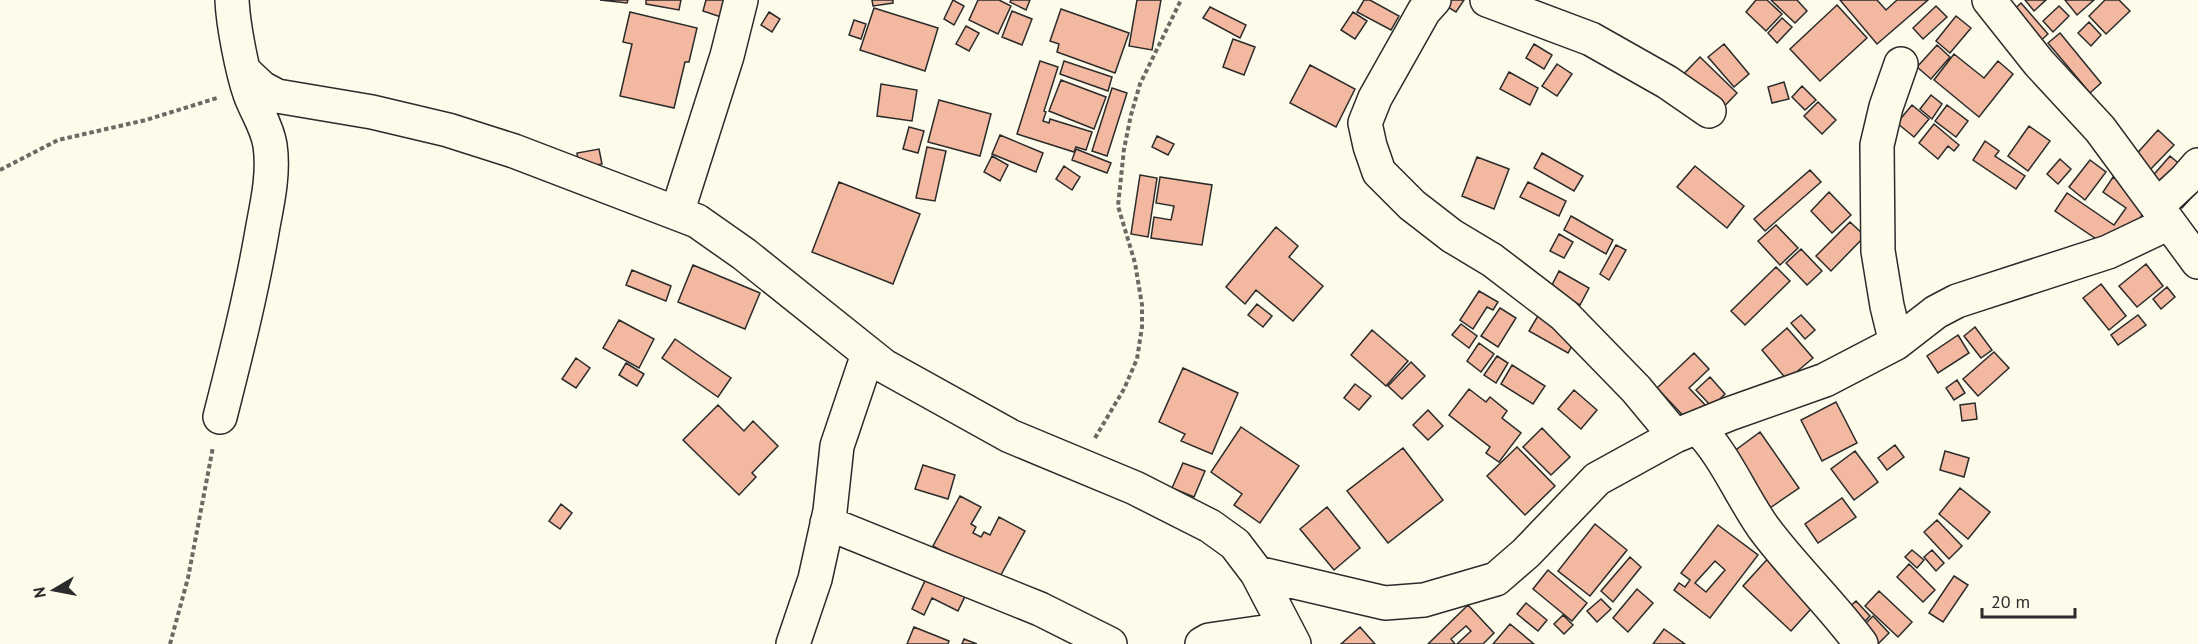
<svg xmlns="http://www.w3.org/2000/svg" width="2198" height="644" viewBox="0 0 2198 644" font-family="'PT Sans',sans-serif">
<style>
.building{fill:#f2b8a0;stroke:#2b2b2b;stroke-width:1.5;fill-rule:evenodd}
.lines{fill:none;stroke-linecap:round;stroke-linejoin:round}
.minor-casing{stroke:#2b2b2b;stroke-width:36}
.path{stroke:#6a6964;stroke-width:4;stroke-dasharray:4.5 3;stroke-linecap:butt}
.minor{stroke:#fdfbea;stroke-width:33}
</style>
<rect width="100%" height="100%" fill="#fdfbea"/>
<path class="building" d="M600 0H628L627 3Z
M646 0H681L679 10 646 4Z
M706 0H736L730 20 703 11Z
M872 0H893V3L873 6Z
M953 0 964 6 954 25 944 19Z
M978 0H999L1011 6 998 34 969 20Z
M1011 0H1030L1026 10 1010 2Z
M1137 0H1161L1152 50 1129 46Z
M1364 0H1370L1399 16 1391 30 1357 12Z
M1436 0H1464L1456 12Z
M1756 0H1767L1782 14 1766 31 1746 12Z
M1771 0H1797L1807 11 1795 23Z
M1840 0H1877L1886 10 1897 0H1928L1877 44Z
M2025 0H2046L2034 11Z
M2065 0H2094L2077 15Z
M2105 0H2119L2130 11 2106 34 2089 16Z
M2021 3 2048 34 2036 45 2009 14Z
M1837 5 1867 38 1820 81 1790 49Z
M1936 6 1947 17 1923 39 1913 28Z
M2059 6 2069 16 2053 32 2043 21Z
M1210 7 1246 25 1240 38 1203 18Z
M874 8 938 28 925 71 860 50Z
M1061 9 1129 33 1115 73 1057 52 1059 44 1050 41Z
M1012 11 1032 19 1022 45 1002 37Z
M630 12 697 28 689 62H685L674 108 620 96 632 44 623 42Z
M769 12 780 19 772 32 761 25Z
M1353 12 1367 21 1355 39 1341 30Z
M1956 16 1971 28 1950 53 1936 41Z
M1782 18 1792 27 1777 43 1768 33Z
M854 20 866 24 861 39 849 35Z
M2089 22 2101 35 2091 46 2078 33Z
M966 26 979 33 969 51 956 44Z
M2060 33 2101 83 2090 93 2048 43Z
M1233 39 1255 47 1244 75 1223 67Z
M1534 44 1552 55 1544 69 1526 58Z
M1724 44 1749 74 1734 87 1708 57Z
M1937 45 1950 57 1931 79 1917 67Z
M1954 54 1984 78 1998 61 2013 74 1979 117 1934 80Z
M1700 57 1737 93 1711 120 1674 84Z
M1040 61 1058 67 1044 111 1046 112 1043 121 1049 123 1050 119 1092 132 1086 150 1076 147 1074 152 1017 134Z
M1064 61 1112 77 1108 91 1060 74Z
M1557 64 1572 74 1557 96 1542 86Z
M1310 65 1355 89 1336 127 1290 103Z
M1509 72 1538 88 1530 105 1500 89Z
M1061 80 1106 97 1094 129 1049 111Z
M1784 82 1789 99 1772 103 1768 87Z
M881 84 917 90 912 121 877 116Z
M1802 86 1816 100 1805 110 1792 97Z
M1112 88 1127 93 1107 156 1092 151Z
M1931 95 1942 104 1932 119 1920 109Z
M939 100 991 114 980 156 928 142Z
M1818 102 1836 120 1822 134 1804 116Z
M1912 105 1929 119 1914 137 1897 123Z
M1947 105 1968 121 1956 137 1935 121Z
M1934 124 1959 145 1954 151 1948 146 1938 159 1919 143Z
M2029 126 2050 141 2028 171 2008 156Z
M909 127 924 131 918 153 903 149Z
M2158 130 2174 145 2147 173 2132 159Z
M1000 135 1043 153 1036 172 992 154Z
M1157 136 1174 144 1168 155 1152 147Z
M1985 141 1999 151 1995 156 2025 176 2016 189 1973 160Z
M927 147 946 151 935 201 916 198Z
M599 149 602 164 579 168 577 153Z
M1076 149 1111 163 1107 173 1072 160Z
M1542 153 1583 176 1574 191 1534 168Z
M992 156 1008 165 1000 181 984 172Z
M2170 156 2188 171 2198 190 2182 208 2149 180Z
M1477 157 1509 169 1494 209 1462 196Z
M2060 159 2071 169 2058 184 2047 174Z
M2090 160 2106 172 2085 200 2069 187Z
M1064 166 1080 177 1072 190 1056 179Z
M1695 166 1744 206 1727 228 1677 187Z
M1810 170 1821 182 1765 231 1754 219Z
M1140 175 1157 178 1148 237 1131 234Z
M1160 177 1212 185 1202 245 1151 238 1154 217 1171 220 1174 206 1156 203Z
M2113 177 2150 203 2117 253 2055 211 2067 193 2114 225 2126 208 2103 192Z
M839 182 920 214 893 284 812 252Z
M1528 182 1566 201 1559 216 1520 197Z
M1829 192 1851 215 1832 233 1811 211Z
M1571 216 1613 240 1606 254 1564 230Z
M1850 222 1865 236 1831 271 1816 256Z
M1776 225 1798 248 1780 265 1758 241Z
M1276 227 1298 246 1289 257 1323 286 1293 321 1256 290 1245 304 1226 287Z
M1559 234 1573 242 1564 258 1550 251Z
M1616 245 1626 250 1609 280 1600 274Z
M1801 249 1822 271 1807 285 1786 263Z
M2146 264 2163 286 2137 307 2119 286Z
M693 265 760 293 745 329 678 302Z
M1776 267 1790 281 1745 325 1731 311Z
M632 270 671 286 666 301 626 285Z
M1559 271 1589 288 1580 305 1550 289Z
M2101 284 2126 316 2109 330 2083 298Z
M2167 287 2175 297 2161 309 2153 299Z
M1479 291 1498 302 1493 310 1487 307 1473 329 1460 320Z
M1257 304 1272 316 1263 327 1248 315Z
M1500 308 1516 318 1498 347 1481 336Z
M1539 314 1578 335 1568 353 1529 331Z
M1801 315 1815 330 1805 339 1791 323Z
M2138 315 2146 325 2118 345 2111 335Z
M619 320 654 339 639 368 603 348Z
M1461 324 1477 336 1469 348 1452 335Z
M1975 327 1992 350 1981 358 1964 336Z
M1787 328 1813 358 1787 380 1762 350Z
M1372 330 1408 361 1386 386 1351 355Z
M1958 335 1969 353 1938 373 1927 356Z
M675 339 731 378 718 397 662 358Z
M1479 343 1494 354 1481 372 1467 361Z
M1994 352 2009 368 1978 396 1963 379Z
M1694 353 1709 369 1689 388 1709 409 1692 425 1657 388Z
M1497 356 1508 363 1496 383 1484 375Z
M576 358 590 368 576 388 562 379Z
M1411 362 1425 376 1402 399 1388 386Z
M626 363 644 374 637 386 619 375Z
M1512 365 1545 386 1533 404 1501 384Z
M1183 368 1238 393 1212 454 1181 441 1185 434 1159 422Z
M1710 377 1725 394 1712 407 1696 390Z
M1957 380 1965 393 1954 400 1946 388Z
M1355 384 1371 396 1359 410 1344 398Z
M1469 389 1486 402 1490 397 1507 411 1502 418 1521 433 1499 462 1486 453 1490 447 1449 415Z
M1574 390 1597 410 1581 429 1558 409Z
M1836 402 1857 443 1822 461 1801 420Z
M1975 403 1977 419 1962 421 1960 405Z
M718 405 744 431 753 421 778 446 752 473 756 477 739 495 683 440Z
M1428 410 1443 426 1428 440 1413 425Z
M1241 427 1299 466 1260 523 1234 505 1242 494 1211 472Z
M1542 428 1570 457 1551 475 1523 447Z
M1760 432 1799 488 1767 510 1729 455Z
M1895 445 1904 457 1887 470 1878 458Z
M1517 447 1555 486 1525 515 1487 476Z
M1403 448 1443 500 1388 543 1347 491Z
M1855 451 1878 482 1854 500 1831 469Z
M1945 451 1969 458 1964 477 1940 470Z
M1183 463 1205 471 1194 497 1172 488Z
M923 465 955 475 948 499 915 489Z
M1960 488 1990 512 1968 539 1939 514Z
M960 496 981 507 971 524 976 527 973 533 981 537 984 532 990 535 999 517 1025 531 997 582 933 546Z
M1842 498 1856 517 1818 543 1805 524Z
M561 504 572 513 560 529 549 521Z
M1327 507 1360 548 1334 570 1300 529Z
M1937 520 1962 546 1949 559 1924 532Z
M1595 524 1627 550 1590 596 1558 571Z
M1718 525 1758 555 1710 618 1674 590 1679 583 1685 587 1690 580 1681 573ZM1715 561 1725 570 1706 592 1695 583Z
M1912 550 1924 560 1917 568 1905 557Z
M1932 550 1944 563 1936 571 1924 557Z
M1772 554 1820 599 1791 631 1743 586Z
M1630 557 1641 567 1613 602 1601 591Z
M1909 564 1935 590 1923 602 1897 577Z
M1548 570 1587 603 1572 621 1533 589Z
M929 572 968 590 958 611 932 598 924 615 912 609Z
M1954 576 1968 585 1943 622 1929 613Z
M1637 589 1653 603 1628 632 1613 618Z
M1879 591 1912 622 1898 637 1865 606Z
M1601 599 1611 609 1597 622 1587 611Z
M1856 601 1870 616 1862 624 1847 609Z
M1526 603 1547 620 1538 631 1517 614Z
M1468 605 1494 633 1483 644H1457L1471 631 1466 626 1451 639 1455 644H1428Z
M1563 615 1573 625 1564 634 1554 624Z
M1873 616 1889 633 1878 644H1866L1856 633Z
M1510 624 1534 644H1493Z
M914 627 949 641 948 644H907Z
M1360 627 1375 644H1341Z
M1664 629 1685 644H1653Z
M964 639 977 644H962Z"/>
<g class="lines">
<g class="minor-casing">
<path id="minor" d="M1434 0 1424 11 1375 98 1365 123 1370 146 1379 172 1412 205 1452 236 1492 260 1564 315 1636 389 1675 436
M1487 0 1591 39 1667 82 1709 111
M1989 0 2039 63 2100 129 2198 262
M244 71 262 88 277 96 372 112 448 130 514 151 697 221 744 254 884 366 1010 436 1135 488 1210 526 1235 544 1257 573 1294 644
M2157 206 2185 180 2198 165
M677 213 727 56 741 0
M1896 343 1887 306 1878 251 1877 145 1886 107 1901 64
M220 417C236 354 252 291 263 226 268 200 274 172 270 145 267 126 256 111 250 94 242 71 233 24 232 0
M1697 427C1725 455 1740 494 1763 527 1793 568 1831 603 1861 644
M827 523 1040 609 1110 644
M1257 573 1385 603 1424 600 1496 579 1526 553 1597 479 1675 436 1729 414 1825 380 1896 343 1936 312 1957 301 2108 252 2169 223
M793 644 815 579 830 511 837 446 868 354
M1202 644 1209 640 1285 629"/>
</g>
<path class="path" d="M0 170 58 140 146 120 217 98
M1095 438 1124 389 1137 359 1142 327V305L1135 263 1118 206 1124 149 1131 115 1140 84 1181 0
M170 644 188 578 213 447"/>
<use href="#minor" class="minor"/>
</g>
<g transform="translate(54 590) rotate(260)" stroke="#fdfbea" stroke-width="4.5" paint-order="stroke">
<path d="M0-4.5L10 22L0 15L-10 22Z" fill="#2b2b2b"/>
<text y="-9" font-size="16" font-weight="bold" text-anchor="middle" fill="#2b2b2b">N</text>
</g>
<path d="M1982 608v9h93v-9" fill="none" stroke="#2b2b2b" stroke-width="3"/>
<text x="1991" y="608" font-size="18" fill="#2b2b2b" stroke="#fdfbea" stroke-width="4.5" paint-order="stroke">20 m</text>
</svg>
